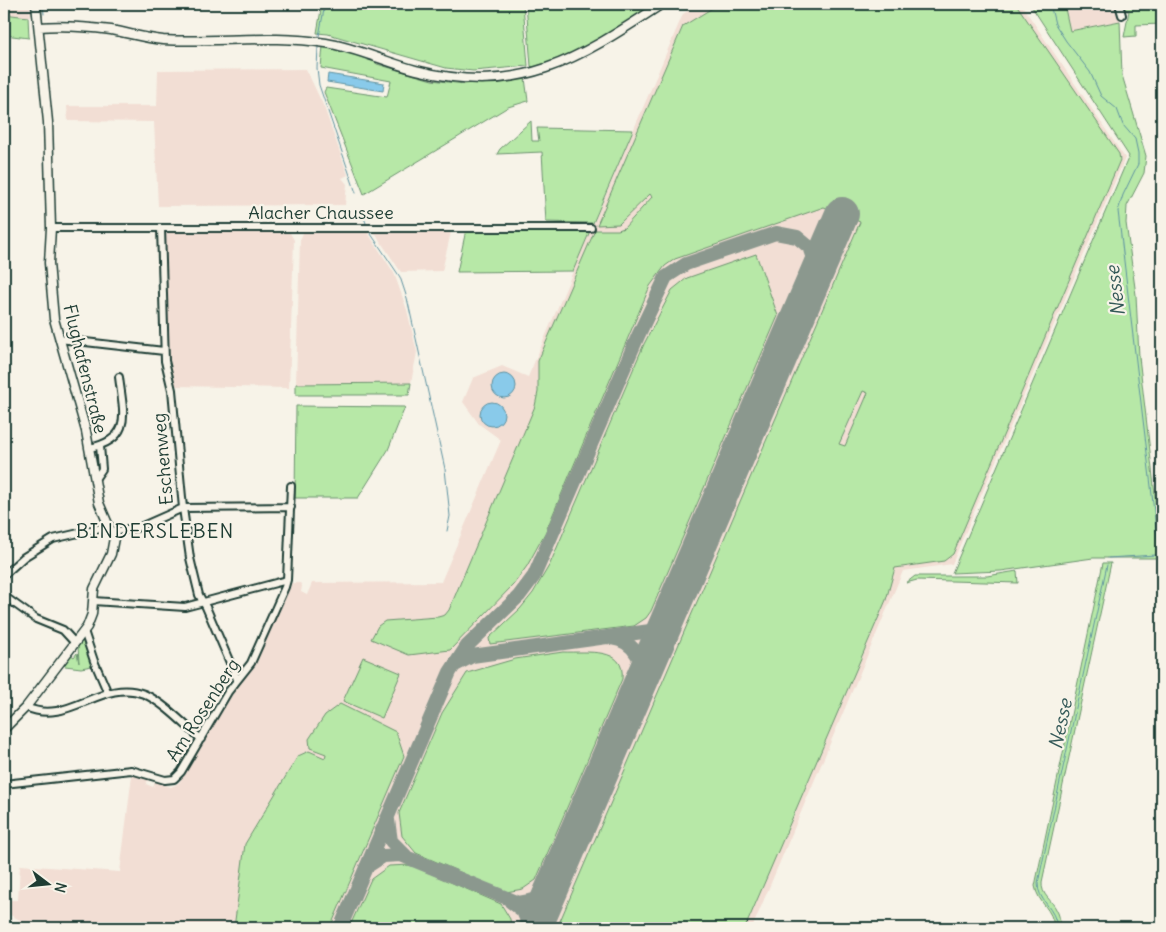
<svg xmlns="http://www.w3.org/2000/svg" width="1166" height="932" viewBox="0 0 1166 932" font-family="Delius,sans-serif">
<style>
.built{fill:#f2ded4}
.green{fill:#b7e8a7;stroke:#6b926e;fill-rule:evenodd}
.water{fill:#89caea;stroke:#5f92a1}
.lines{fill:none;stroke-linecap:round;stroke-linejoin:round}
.stream{stroke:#5f92a1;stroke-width:1}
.taxiway{stroke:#8b988e;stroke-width:14}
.runway{stroke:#8b988e;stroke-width:34}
.minor-casing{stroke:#1f3d34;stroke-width:10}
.tertiary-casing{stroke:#1f3d34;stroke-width:11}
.minor{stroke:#f7f3e8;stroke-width:6}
.tertiary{stroke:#f7f3e8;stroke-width:8}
.labels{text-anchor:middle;stroke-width:4.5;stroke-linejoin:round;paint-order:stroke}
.street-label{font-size:18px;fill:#1f3d34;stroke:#f7f3e8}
.water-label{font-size:19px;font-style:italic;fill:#345958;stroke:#f7f3e8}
.quarter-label{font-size:20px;letter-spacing:1px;fill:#1f3d34;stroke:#f7f3e8}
</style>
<rect width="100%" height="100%" fill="#f7f3e8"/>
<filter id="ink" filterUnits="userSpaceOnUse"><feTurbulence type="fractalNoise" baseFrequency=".02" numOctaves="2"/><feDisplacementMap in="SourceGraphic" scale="10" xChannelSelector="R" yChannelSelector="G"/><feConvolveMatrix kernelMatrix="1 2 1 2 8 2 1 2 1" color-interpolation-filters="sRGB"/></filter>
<g filter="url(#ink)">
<path class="built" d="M4 4H30L31 17 4 14Z
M699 4H1021L1125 158 952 564 903 571 752 928H20V920L4 912V900H18L20 865 120 872 132 775 148 780 146 784 153 787 155 782 171 787 179 783 230 697 254 664 292 583H300L302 586 301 592 307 595 312 583 441 582 501 440 479 424 463 402 473 378 502 366 528 377 683 14Z
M1064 4H1115L1120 21 1070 31Z
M306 69 324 107 348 175 342 178 347 184 345 205 158 206 154 122 68 121 67 106H157L158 70Z
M171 232 290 233 294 240 289 388 174 386 166 344 164 234Z
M374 232H451L442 271 401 272Z
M303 233H368L394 273 407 310 417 352 411 383 296 384 300 240Z"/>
<path class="green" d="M322 4H523L528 66 473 71 446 68 328 34 317 33Z
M526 4H653C615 30 579 54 535 69L531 66Z
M719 4H1016L1119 154 1120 160 953 554 944 561 895 568 886 600 745 928H557L860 222 824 207 675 259 665 266 650 286 545 533 527 566 513 585 450 650 409 655 371 639 378 626 385 621 438 617 445 615 449 610 535 406 538 392V361L595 230H618L624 228 652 197 650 194 619 224 597 225 683 26ZM863 391 868 393 845 446 839 444Z
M1030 4H1064L1070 31 1120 21 1122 75 1146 156 1144 173 1127 206 1126 223 1136 295 1139 357 1162 555 1160 558H1093L1001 571 952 573 1129 156Z
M1122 4H1162V24L1136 25V36L1124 37 1129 11 1123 10Z
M4 14 28 17 29 38 4 35Z
M323 46C340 49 364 51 377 64L432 80 464 84 525 78 528 101 508 107 364 194 324 92 326 88 387 97 391 81 321 68Z
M531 121 532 141H539L537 128 633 130 593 223 546 222 542 152 497 154 500 149Z
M466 230 590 231 573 271 457 272Z
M756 254 778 316 651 611 646 618 634 626 490 644 489 638 520 609 533 593 550 564 644 344 672 290 687 278Z
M411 383 409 395H296V384Z
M296 406 405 407 388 450 358 498H295Z
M1103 563H1111L1042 882C1041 896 1052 899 1057 911 1060 916 1060 923 1060 928H1054C1053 908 1038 904 1035 886Z
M1017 571 1018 583 917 580 906 583 915 576H987Z
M84 640 92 666 81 668 65 666 63 664 70 654 74 657 77 653 79 663 78 646H75Z
M563 652C587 653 626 646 622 679L536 880 523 889 506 892 416 853 402 836 399 813 442 713 467 673 515 659Z
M363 657 401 673 382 718 343 701Z
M340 704 396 732 404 756 330 928H234L245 844 298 756 309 751 325 758 326 754 310 748 309 739 325 715Z
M411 865 501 904 510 919 511 928H349L371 879 389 866Z"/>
<path class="water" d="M328 74 384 83 383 91 327 82Z
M492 386a12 12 0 1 1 24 0a12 12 0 1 1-24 0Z
M480 414a12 12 0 1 1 24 0a12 12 0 1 1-24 0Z"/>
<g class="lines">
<path class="stream" d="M43 4 44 14
M1050 4 1055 24 1066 41 1090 72 1101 96 1117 109 1123 125 1135 139 1138 153V164L1123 195 1118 211 1159 553 1156 555 1108 558
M319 36 325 4
M318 47 317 68 319 85 356 193
M362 213 366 223
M369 231 400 277 407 298 445 469 450 516 447 531
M1057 928C1056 907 1037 901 1038 883L1107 565"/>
<path class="taxiway" d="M611 638C637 641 646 665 639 687
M457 664 472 656 650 631 665 622 678 597
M388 820 391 841 406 856
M366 867 383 856 401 855 519 903 540 899 549 891 557 879
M511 902 523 911 530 928
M340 928 450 672 467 646 519 596 534 576 638 336 666 277 686 264 776 233 797 237 809 247 816 267 812 282"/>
<path class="runway" d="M535 928 842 214"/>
<g class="minor-casing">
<path id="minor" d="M1119 4 1122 15
M51 228H591
M161 228 165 361 172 390 183 508 190 558 199 595 206 607 237 679
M59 339 164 351
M89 448C134 439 123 412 119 377
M95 479 102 469 100 446
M112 532 140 527 183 508 291 507
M4 575 24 557 53 539 109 526
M4 596 36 619 63 630 74 642
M93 601 185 607 287 580
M84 631 94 661 107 691
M26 707C68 727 102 677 144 694 163 702 185 725 201 739
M4 784 131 770 165 780 174 779 181 772 228 692 251 663 285 587 287 580 291 486"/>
</g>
<g class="tertiary-casing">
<path id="tertiary" d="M39 27C62 25 88 27 111 30 128 33 145 38 163 40 217 43 272 34 326 43 357 48 385 62 416 70 521 97 578 59 662 4
M4 729 26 707 87 627 92 614 94 589 111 554 114 538 99 503 86 431 54 319 49 263 51 228 48 122 36 4"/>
</g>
<use href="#minor" class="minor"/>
<use href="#tertiary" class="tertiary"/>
</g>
</g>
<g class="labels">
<g class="street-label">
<text x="321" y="219">Alacher Chaussee</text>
<text transform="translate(85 369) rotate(76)" y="6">Flughafenstraße</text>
<text transform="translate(163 459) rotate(-95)" y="6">Eschenweg</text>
<text transform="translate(203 710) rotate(-57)" y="6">Am Rosenberg</text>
</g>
<g class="water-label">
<text transform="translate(1115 291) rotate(-97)" y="7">Nesse</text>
<text transform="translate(1060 724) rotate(-78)" y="7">Nesse</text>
</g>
<g class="quarter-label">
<text x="155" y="538">BINDERSLEBEN</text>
</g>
</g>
<rect width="1166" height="932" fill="none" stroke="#f7f3e8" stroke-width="20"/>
<rect x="10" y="10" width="1146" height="912" fill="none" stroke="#1f3d34" stroke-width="2" filter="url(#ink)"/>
<g transform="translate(48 884) rotate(106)" stroke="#f7f3e8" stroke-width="4" paint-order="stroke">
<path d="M0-4L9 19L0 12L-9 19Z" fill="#1f3d34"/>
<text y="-8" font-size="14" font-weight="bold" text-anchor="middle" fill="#1f3d34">N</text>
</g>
</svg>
